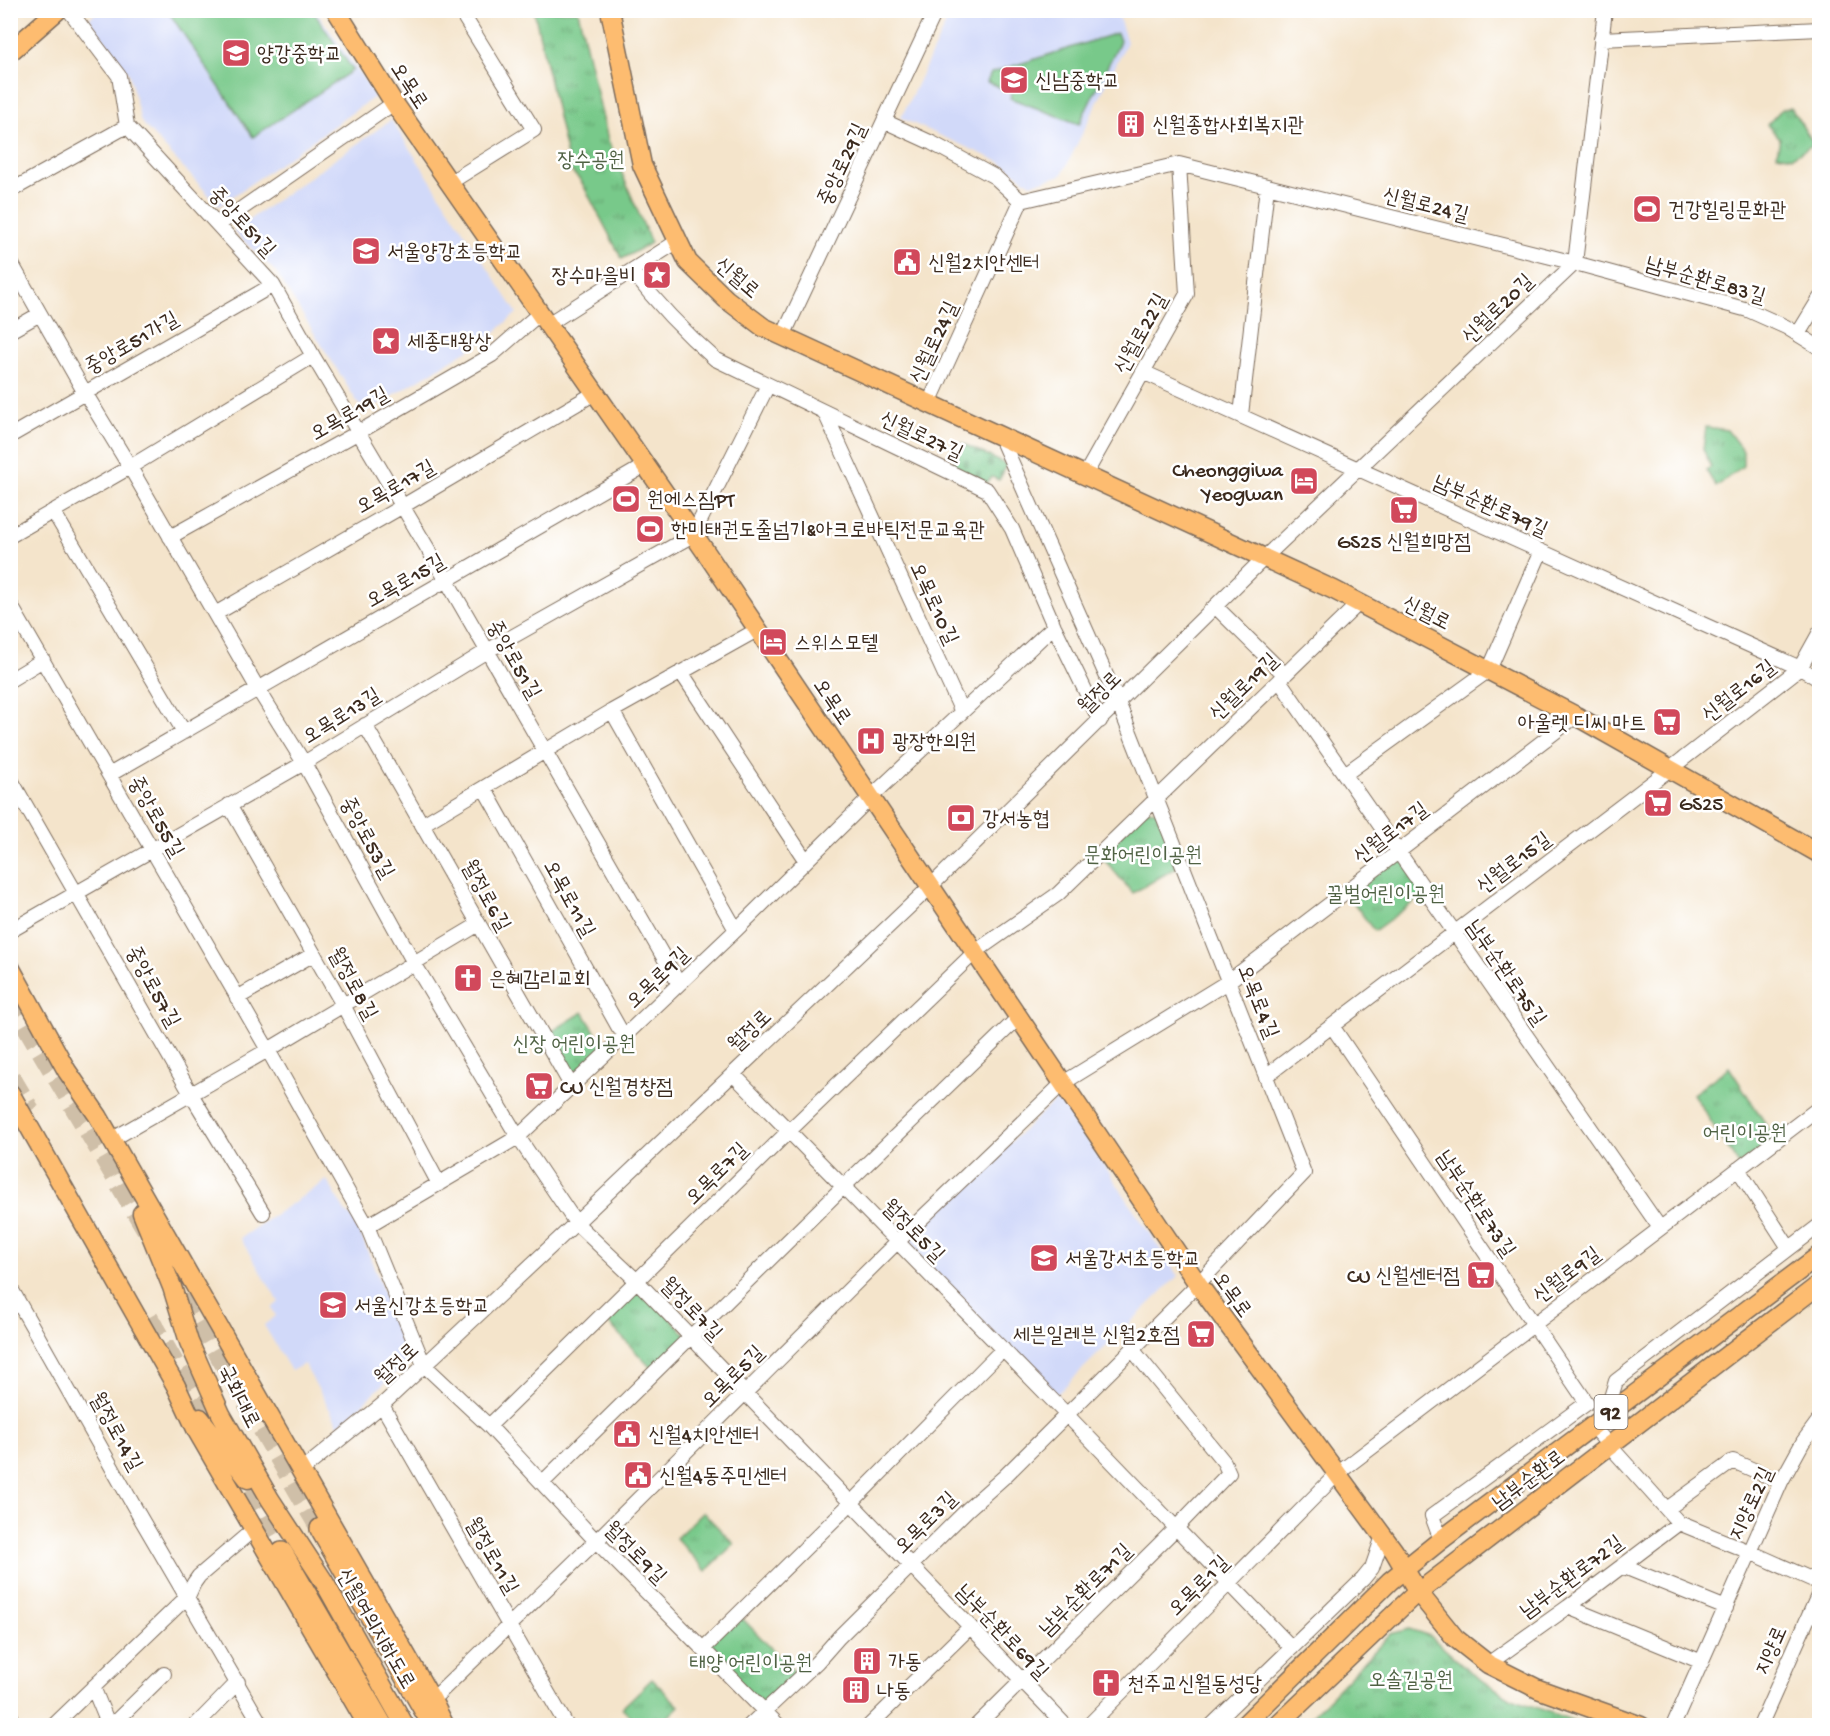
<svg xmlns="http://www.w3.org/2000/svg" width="1830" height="1736" viewBox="0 0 1830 1736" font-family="'Gochi Hand','Poor Story',sans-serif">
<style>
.built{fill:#d1d9f9}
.grass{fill:#78c98a;stroke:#5a7a54;stroke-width:1.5}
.cemetery{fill:url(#cemetery-stones);stroke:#5a7a54;stroke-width:1.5}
.park{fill:url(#park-tufts);stroke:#5a7a54;stroke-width:1.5}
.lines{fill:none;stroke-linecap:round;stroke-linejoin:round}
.highway-tunnel{stroke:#cfbfa8;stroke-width:21;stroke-dasharray:21 10;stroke-linecap:butt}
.minor-casing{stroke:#7c6b5b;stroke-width:16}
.major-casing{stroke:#7c6b5b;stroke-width:21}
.highway-casing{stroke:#7c6b5b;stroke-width:24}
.minor{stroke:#fff;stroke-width:14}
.major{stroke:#fdbc70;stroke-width:18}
.highway{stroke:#fdbc70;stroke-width:21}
.labels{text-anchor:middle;stroke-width:5;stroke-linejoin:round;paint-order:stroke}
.shield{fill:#fff;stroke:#766a62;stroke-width:1.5}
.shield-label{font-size:20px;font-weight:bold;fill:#3b2a1e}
.poi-label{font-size:21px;fill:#3b2a1e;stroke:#fff;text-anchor:start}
.street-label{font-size:21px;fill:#3b2a1e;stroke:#fff}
.park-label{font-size:21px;fill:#506244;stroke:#fff}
</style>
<defs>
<pattern id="cemetery-stones" width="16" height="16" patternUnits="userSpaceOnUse" patternTransform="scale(1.5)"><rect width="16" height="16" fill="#78c98a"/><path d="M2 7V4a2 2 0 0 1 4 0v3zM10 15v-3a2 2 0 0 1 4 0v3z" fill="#64a370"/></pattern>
<pattern id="park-tufts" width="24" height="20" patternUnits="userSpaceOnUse" patternTransform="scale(1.5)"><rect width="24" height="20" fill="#78c98a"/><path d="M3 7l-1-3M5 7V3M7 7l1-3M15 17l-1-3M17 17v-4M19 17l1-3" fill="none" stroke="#64a370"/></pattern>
</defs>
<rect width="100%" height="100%" fill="#fff"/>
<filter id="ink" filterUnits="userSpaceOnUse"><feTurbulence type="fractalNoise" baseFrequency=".0167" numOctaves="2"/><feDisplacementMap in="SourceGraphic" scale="12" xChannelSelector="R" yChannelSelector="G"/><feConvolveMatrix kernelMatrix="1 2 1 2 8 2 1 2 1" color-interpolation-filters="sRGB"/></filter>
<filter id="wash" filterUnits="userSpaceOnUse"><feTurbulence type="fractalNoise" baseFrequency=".008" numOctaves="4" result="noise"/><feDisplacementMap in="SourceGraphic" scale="24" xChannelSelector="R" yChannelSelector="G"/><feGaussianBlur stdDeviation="1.35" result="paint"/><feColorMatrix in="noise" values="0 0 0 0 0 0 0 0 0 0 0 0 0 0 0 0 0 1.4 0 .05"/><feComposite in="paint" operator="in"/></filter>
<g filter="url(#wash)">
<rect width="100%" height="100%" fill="#f4e4cb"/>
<path class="built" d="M99 10 316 11 376 96 219 206 141 122 129 74 89 19Z
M952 11H1117L1127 42 1062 175 1031 184 1000 162 901 118Z
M391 120 517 313 488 338 364 413 276 272 233 231Z
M1059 1097 1178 1276 1054 1397 905 1241Z
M327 1180 346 1213 355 1219 410 1359 339 1426 304 1364 291 1371 264 1325 276 1316 272 1308 279 1302 240 1238Z"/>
<path class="grass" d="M168 11H313L353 70 253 137Z
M1117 33 1120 41 1079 124 1010 98 1012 92 987 82 991 73Z"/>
<path class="cemetery" d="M962 443 1007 465 999 480 992 477 986 483 953 465Z"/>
<path class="park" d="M534 11H578L608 140 651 243 622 259 581 181 570 170Z
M1791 108 1814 144 1792 157 1777 154 1780 138 1767 125 1781 110Z
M1706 427 1727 430 1743 451V466L1716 487 1706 470 1711 467 1703 449Z
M1144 810 1157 811 1179 866 1133 893 1101 856Z
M1398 854 1426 893 1374 931 1346 892Z
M583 1012 604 1046 568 1080 543 1037Z
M1729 1067 1776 1140 1739 1165 1693 1094Z
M637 1283 688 1337 653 1370 602 1316Z
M703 1512 734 1544 706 1571 676 1538Z
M738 1614 800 1678 766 1712 704 1648Z
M1409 1629 1430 1636 1474 1675 1512 1699 1586 1725H1303L1391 1634Z
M652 1679 679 1706 660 1725H640L622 1708Z"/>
</g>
<g filter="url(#ink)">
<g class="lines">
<path class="highway-tunnel" d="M10 997 149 1233
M10 1077 30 1111
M169 1268 321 1529
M148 1318 214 1434
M231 1464 282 1553"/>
<g class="minor-casing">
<path id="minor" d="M69 10 119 76 127 126 273 285 313 356 447 581 679 984
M1601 39 1820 29
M884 121 932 143 995 177 1021 201
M449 183 534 130 460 10
M10 191 127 126
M1021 201 1179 164 1575 263 1748 310 1786 327 1820 348
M218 225 394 103
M10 261 85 393 130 467 258 689 304 763 414 963 518 1137 576 1223 637 1281 1066 1726
M632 271C658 305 683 331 715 359L987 490 1012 529 1054 626 1100 721
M548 324 678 241
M10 331 40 314
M1798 334 1820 298
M783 336 936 10
M1143 372 1800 668 1820 680
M929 403 1021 201
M825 413 962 712
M1241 415 1267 187
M10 436 273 285
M1085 475 1187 294 1179 164
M53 511 184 732
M10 536 130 467 313 356
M170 537 359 432 492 355 540 313
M10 604 268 1050 367 1226 424 1365 489 1426 596 1541 779 1726
M1215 606 1285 675
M215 614 403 506 595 393
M681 672 806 861
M10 680 43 660
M1279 680C1407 862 1532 1046 1660 1228
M612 711 736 930
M365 725 572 1087
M1345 774 1489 670 1541 551
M109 775 646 465
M10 778 191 1094 263 1213
M484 788 619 1028
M229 805 343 1005 439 1184
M423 824 612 711 757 630
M10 931 304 763 487 651 693 535 768 385
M237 998 314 954
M1332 1026 1587 1403 1432 1516 1441 1540
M733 1074 1067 1415 1292 1648
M1266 1076 1670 769 1800 668 1820 632
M111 1140 268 1050 479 924
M1738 1169 1789 1248
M367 1226 518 1137 736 930 871 797 1054 626
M10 1287 140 1517 262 1726
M382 1405 567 1726
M1605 1417 1616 1381 1820 1225
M489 1426 789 1131 975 952 1058 894 1359 603
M1592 1426 1679 1523 1750 1552 1820 1583
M301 1471 382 1405 576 1223 931 886 1264 558 1575 263 1605 10
M542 1483 843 1187 1019 1017
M1667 1509 1733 1461 1781 1482
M1622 1566 1726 1608
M1568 1607 1702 1662
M704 1648 851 1503 1003 1349
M1488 1664 1568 1607 1679 1523
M93 1687 109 1726
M432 1700 596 1541 897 1242 1063 1083 1229 981 1576 716
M10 1714 15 1726
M53 1726 188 1596 194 1583 199 1576 254 1529
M111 1726 164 1674
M195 1726 238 1682
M749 1726 817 1662 839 1637 968 1509 1004 1477 1198 1284 1304 1173 1118 702 1000 436
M869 1726 970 1627
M976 1726 1176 1528 1229 1473 1224 1462 1132 1349
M1088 1726 1337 1474 1820 1107
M1211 1726 1363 1579 1372 1568 1383 1536
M1673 1726 1781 1482 1803 1442 1820 1419
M1760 1726 1820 1591"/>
</g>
<g class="major-casing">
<path id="major" d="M336 10 394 103 705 551 1198 1284 1394 1551 1418 1592 1455 1638 1488 1664 1538 1689 1641 1726
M610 10 642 165 688 262 726 299 763 327 1334 590 1576 716 1820 854
M10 52 58 10
M10 967 67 1071 98 1116 432 1700 445 1726
M10 1093 176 1386 197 1431 368 1726
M142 1213 172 1287 189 1342 221 1414 270 1499 323 1580 405 1726
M200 1418 248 1479
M1243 1726 1390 1581 1441 1540 1820 1255
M1277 1726 1412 1597 1820 1284"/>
</g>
<g class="highway-casing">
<path id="highway" d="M321 1529 434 1726
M282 1553 382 1726"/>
</g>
<use href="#minor" class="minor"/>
<use href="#major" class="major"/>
<use href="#highway" class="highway"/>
</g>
</g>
<defs>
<g id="school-square" transform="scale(1.5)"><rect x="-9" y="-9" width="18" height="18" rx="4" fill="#d1495b" stroke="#fff"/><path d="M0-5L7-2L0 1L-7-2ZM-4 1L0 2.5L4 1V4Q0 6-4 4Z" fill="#fff"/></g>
<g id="building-square" transform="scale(1.5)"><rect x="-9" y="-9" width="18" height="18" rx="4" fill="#d1495b" stroke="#fff"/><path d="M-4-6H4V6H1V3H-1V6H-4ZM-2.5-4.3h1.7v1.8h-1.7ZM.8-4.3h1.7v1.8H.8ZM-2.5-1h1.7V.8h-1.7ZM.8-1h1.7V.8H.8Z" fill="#fff"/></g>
<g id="stadium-square" transform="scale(1.5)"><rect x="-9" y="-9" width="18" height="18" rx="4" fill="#d1495b" stroke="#fff"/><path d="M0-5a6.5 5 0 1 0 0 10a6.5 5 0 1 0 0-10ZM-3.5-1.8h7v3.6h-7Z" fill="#fff"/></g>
<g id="civic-square" transform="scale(1.5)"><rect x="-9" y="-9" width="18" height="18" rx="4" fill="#d1495b" stroke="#fff"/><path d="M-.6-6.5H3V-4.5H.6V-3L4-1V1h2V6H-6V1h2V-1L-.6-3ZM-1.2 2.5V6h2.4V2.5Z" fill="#fff"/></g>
<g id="sight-square" transform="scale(1.5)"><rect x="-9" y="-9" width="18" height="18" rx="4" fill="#d1495b" stroke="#fff"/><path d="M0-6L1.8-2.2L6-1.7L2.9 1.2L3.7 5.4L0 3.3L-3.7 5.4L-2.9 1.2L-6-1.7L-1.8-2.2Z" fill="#fff"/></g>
<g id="hotel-square" transform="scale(1.5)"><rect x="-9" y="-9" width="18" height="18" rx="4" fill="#d1495b" stroke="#fff"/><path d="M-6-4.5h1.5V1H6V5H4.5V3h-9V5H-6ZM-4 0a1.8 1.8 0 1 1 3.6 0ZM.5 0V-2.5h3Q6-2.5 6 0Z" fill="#fff"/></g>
<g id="supermarket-square" transform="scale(1.5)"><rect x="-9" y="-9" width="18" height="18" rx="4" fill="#d1495b" stroke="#fff"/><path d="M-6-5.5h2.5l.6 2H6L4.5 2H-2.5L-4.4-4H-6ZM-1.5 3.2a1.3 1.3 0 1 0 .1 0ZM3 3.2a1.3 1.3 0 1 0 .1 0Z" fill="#fff"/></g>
<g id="hospital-square" transform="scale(1.5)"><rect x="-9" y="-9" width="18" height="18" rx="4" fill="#d1495b" stroke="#fff"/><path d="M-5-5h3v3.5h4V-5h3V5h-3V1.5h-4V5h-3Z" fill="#fff"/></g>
<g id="bank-square" transform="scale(1.5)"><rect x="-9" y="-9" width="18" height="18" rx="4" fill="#d1495b" stroke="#fff"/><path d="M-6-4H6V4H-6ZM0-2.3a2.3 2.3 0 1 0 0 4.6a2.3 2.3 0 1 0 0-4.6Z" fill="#fff"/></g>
<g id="church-square" transform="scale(1.5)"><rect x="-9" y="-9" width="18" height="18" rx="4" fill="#d1495b" stroke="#fff"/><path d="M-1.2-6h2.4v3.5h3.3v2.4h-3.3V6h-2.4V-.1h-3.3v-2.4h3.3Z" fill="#fff"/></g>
</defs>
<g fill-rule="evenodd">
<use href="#school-square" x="236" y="53"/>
<use href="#school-square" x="1014" y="80"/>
<use href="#building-square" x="1131" y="124"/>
<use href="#stadium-square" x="1647" y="209"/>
<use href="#school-square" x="366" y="251"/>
<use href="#civic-square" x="907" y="262"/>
<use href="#sight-square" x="657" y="275"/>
<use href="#sight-square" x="386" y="341"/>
<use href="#hotel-square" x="1304" y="481"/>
<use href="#stadium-square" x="626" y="499"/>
<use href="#supermarket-square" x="1404" y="510"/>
<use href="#stadium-square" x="650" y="529"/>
<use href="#hotel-square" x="773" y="642"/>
<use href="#supermarket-square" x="1667" y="722"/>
<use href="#hospital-square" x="871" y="741"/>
<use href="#supermarket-square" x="1658" y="803"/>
<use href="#bank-square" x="961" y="818"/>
<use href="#church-square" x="468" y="978"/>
<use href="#supermarket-square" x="539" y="1086"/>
<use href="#school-square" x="1044" y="1258"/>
<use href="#supermarket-square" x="1481" y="1275"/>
<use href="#school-square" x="333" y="1305"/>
<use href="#supermarket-square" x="1201" y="1334"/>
<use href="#civic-square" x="627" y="1434"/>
<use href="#civic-square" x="638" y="1475"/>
<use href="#building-square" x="867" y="1661"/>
<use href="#church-square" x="1106" y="1683"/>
<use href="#building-square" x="856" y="1690"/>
</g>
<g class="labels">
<rect class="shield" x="1594.5" y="1395" width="33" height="34" rx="4.5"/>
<g class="shield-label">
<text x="1611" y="1419">92</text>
</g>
<g class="poi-label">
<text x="257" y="60">양강중학교</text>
<text x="1035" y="87">신남중학교</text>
<text x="1152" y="131">신월종합사회복지관</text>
<text x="1668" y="216">건강힐링문화관</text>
<text x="387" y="258">서울양강초등학교</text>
<text x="928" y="269">신월2치안센터</text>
<text x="636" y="282" text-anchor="end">장수마을비</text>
<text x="407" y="348">세종대왕상</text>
<text x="1283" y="476" text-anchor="end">Cheonggiwa<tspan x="1283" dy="24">Yeogwan</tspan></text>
<text x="647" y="506">원에스짐PT</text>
<text x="671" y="536">한미태권도줄넘기&amp;아크로바틱전문교육관</text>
<text x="1404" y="548" text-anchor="middle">GS25 신월희망점</text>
<text x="794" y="649">스위스모텔</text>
<text x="1646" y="729" text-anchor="end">아울렛 디씨 마트</text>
<text x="892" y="748">광장한의원</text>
<text x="1679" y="810">GS25</text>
<text x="982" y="825">강서농협</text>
<text x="489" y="985">은혜감리교회</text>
<text x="560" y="1093">CU 신월경창점</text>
<text x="1065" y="1265">서울강서초등학교</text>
<text x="1460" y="1282" text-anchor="end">CU 신월센터점</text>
<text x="354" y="1312">서울신강초등학교</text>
<text x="1180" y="1341" text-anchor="end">세븐일레븐 신월2호점</text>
<text x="648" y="1441">신월4치안센터</text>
<text x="659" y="1482">신월4동주민센터</text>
<text x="888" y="1668">가동</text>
<text x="1127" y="1690">천주교신월동성당</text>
<text x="877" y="1697">나동</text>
</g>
<g class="street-label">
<text transform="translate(410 85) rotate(57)" y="7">오목로</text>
<text transform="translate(841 164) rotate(-65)" y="7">중앙로29길</text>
<text transform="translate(1426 204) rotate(14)" y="7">신월로24길</text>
<text transform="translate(243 221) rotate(47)" y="7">중앙로51길</text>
<text transform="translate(738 277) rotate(41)" y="7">신월로</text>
<text transform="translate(1706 279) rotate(16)" y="7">남부순환로83길</text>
<text transform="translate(1497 308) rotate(-44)" y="7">신월로20길</text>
<text transform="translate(1140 333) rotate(-61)" y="7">신월로22길</text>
<text transform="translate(131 342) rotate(-30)" y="7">중앙로51가길</text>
<text transform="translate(933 342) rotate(-65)" y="7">신월로24길</text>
<text transform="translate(349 413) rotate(-30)" y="7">오목로19길</text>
<text transform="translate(922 435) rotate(25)" y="7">신월로27길</text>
<text transform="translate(395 486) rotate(-30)" y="7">오목로17길</text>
<text transform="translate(1491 505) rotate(24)" y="7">남부순환로79길</text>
<text transform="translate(405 580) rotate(-30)" y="7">오목로15길</text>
<text transform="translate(935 603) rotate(65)" y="7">오목로10길</text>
<text transform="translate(1427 612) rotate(27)" y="7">신월로</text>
<text transform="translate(515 659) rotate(60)" y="7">중앙로51길</text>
<text transform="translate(1243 686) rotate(-44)" y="7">신월로19길</text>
<text transform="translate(1738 690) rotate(-38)" y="7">신월로16길</text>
<text transform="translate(1099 692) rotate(-45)" y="7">월정로</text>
<text transform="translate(833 701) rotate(56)" y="7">오목로</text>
<text transform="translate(341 715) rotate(-32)" y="7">오목로13길</text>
<text transform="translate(157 816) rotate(60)" y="7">중앙로55길</text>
<text transform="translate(1390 832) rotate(-37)" y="7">신월로17길</text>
<text transform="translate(368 837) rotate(61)" y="7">중앙로53길</text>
<text transform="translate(1513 862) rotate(-37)" y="7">신월로15길</text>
<text transform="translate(487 895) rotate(61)" y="7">월정로6길</text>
<text transform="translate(570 898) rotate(61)" y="7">오목로11길</text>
<text transform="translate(1507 972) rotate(55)" y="7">남부순환로75길</text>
<text transform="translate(657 977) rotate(-44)" y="7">오목로9길</text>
<text transform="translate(354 983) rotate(61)" y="7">월정로8길</text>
<text transform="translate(154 986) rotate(61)" y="7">중앙로57길</text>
<text transform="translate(1259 1001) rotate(68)" y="7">오목로4길</text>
<text transform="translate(749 1030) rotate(-44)" y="7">월정로</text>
<text transform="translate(716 1173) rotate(-45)" y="7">오목로7길</text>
<text transform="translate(1477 1203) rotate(56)" y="7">남부순환로73길</text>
<text transform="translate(914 1230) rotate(45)" y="7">월정로5길</text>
<text transform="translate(1566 1274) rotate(-37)" y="7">신월로9길</text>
<text transform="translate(1233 1294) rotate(54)" y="7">오목로</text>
<text transform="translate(692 1308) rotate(46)" y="7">월정로7길</text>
<text transform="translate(396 1363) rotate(-43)" y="7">월정로</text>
<text transform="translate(732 1376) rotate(-45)" y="7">오목로5길</text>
<text transform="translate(240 1396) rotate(63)" y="7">국회대로</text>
<text transform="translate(117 1431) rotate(61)" y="7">월정로14길</text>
<text transform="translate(1528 1479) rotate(-37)" y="7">남부순환로</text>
<text transform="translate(1750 1503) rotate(-65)" y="7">지양로2길</text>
<text transform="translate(925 1522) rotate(-45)" y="7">오목로3길</text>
<text transform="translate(636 1552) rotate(45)" y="7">월정로9길</text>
<text transform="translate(493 1555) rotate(60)" y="7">월정로11길</text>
<text transform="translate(1571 1576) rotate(-37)" y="7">남부순환로72길</text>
<text transform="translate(1198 1585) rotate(-45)" y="7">오목로1길</text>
<text transform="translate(1085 1589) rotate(-45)" y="7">남부순환로71길</text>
<text transform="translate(377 1628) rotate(60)" y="7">신월여의지하도로</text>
<text transform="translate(1003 1631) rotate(46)" y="7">남부순환로69길</text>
<text transform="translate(1770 1650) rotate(-66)" y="7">지양로</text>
</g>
<g class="park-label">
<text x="591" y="166">장수공원</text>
<text x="1143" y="861">문화어린이공원</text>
<text x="1386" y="900">꿀벌어린이공원</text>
<text x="574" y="1050">신장 어린이공원</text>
<text x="1745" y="1139">어린이공원</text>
<text x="751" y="1669">태양 어린이공원</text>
<text x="1411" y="1686">오솔길공원</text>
</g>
</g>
<rect width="1830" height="1736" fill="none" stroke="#fff" stroke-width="36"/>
</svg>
